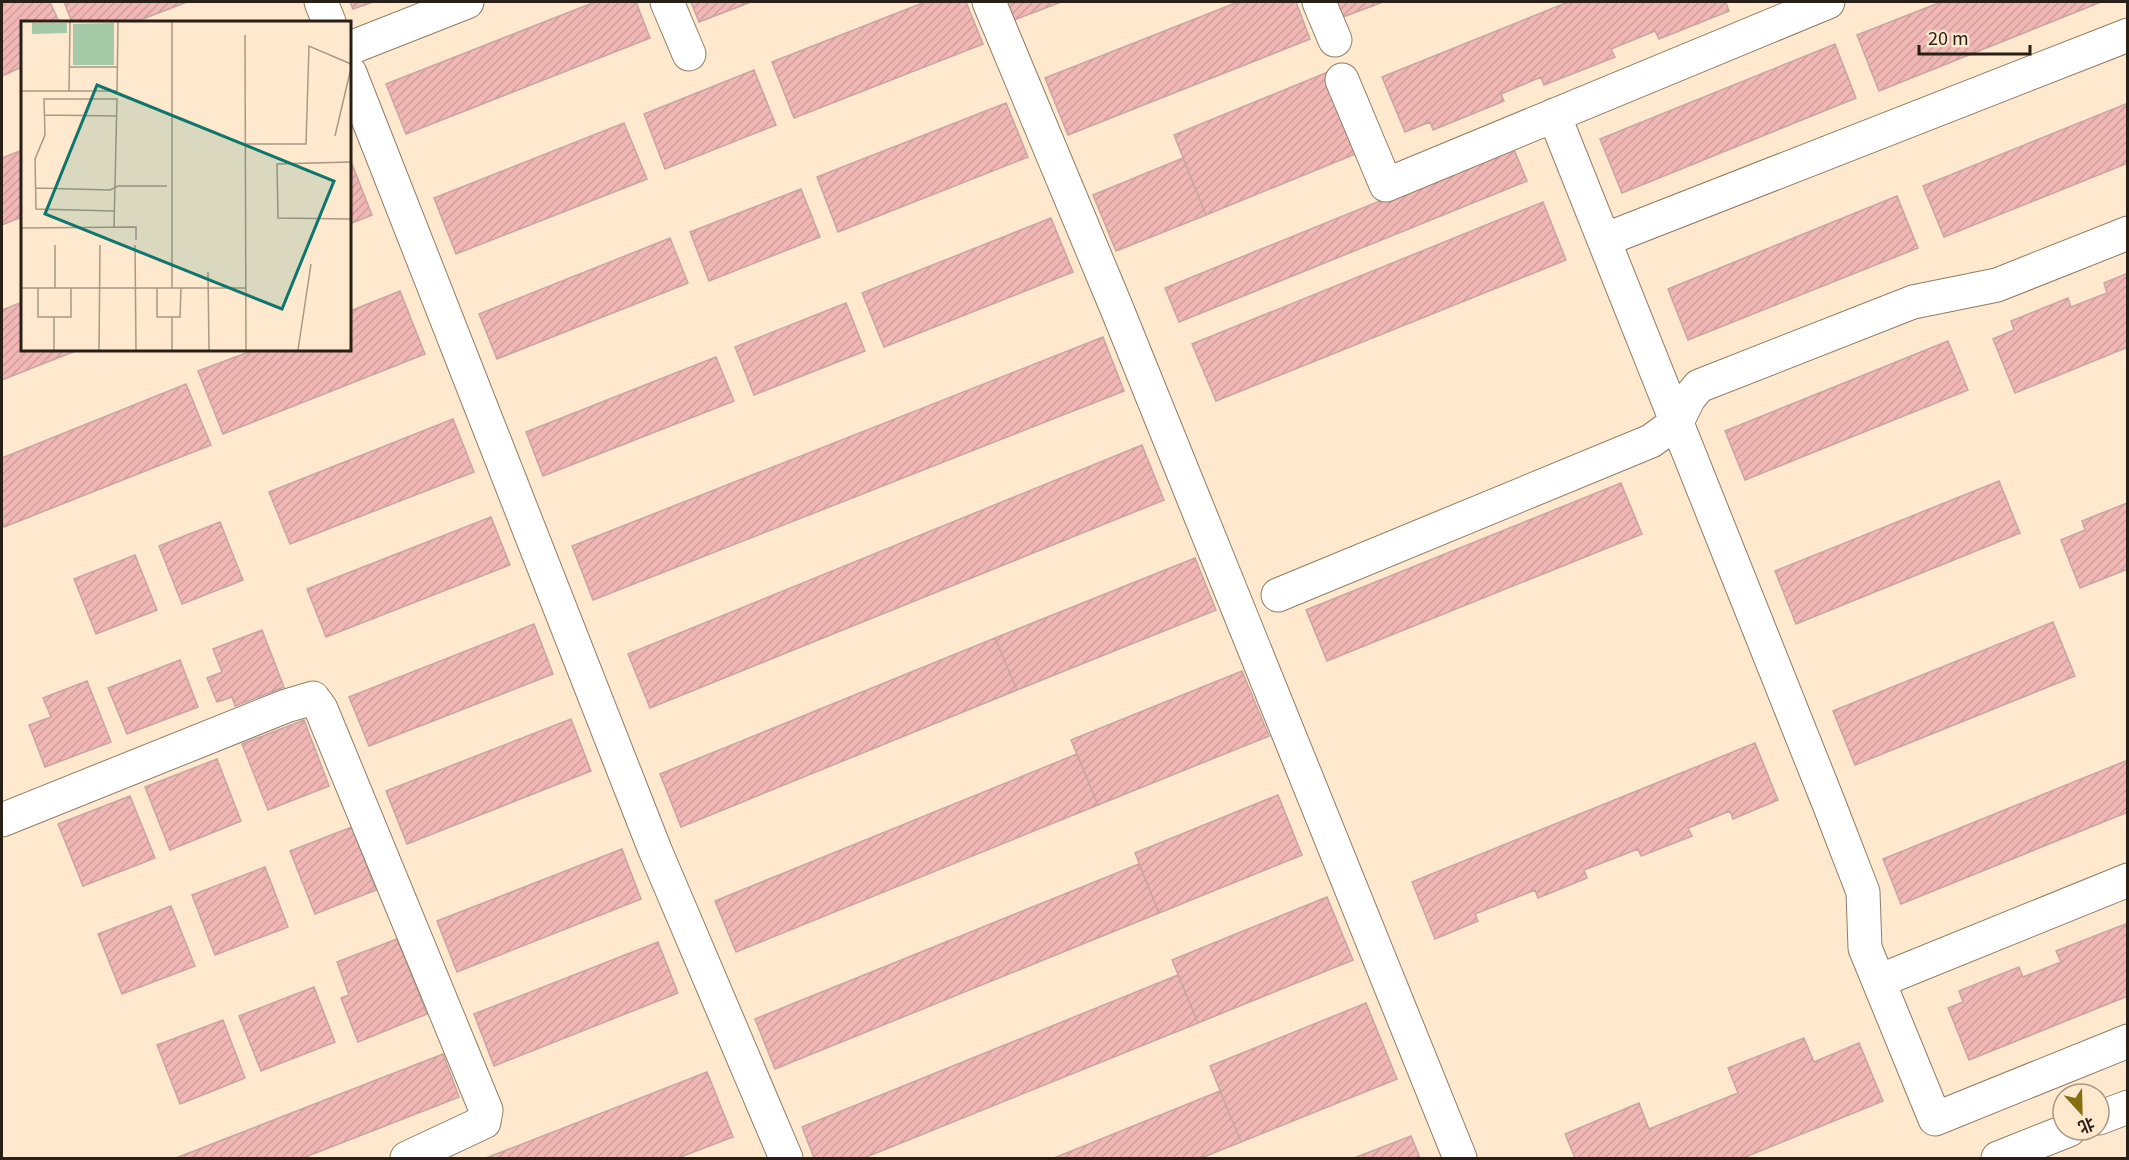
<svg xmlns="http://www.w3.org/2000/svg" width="2129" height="1160" viewBox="0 0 2129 1160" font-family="Georgia,'Noto Sans SC',serif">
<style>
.building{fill:url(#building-hatch);stroke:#c9a5a3;stroke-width:1.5}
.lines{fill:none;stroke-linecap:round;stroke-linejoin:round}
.minor-casing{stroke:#907c64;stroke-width:35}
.minor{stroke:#fff;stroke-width:33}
.inset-road{fill:none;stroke:#a89984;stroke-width:1.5}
.view{fill:#0f766e;fill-opacity:0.15;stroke:#0f766e;stroke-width:3}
.inset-edge{fill:none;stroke:#282016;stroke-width:3}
</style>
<defs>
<pattern id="building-hatch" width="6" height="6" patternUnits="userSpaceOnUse" patternTransform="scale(1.5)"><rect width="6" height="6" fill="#f0b7b5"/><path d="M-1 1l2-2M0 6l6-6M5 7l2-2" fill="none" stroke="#ce9d9b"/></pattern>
</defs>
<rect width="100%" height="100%" fill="#fee9ce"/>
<path class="building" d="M2 2H50L59 22H22V67L2 76Z
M64 2H187L135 22H72Z
M350 2H373L353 9Z
M595 2H636L650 38 406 134 386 84Z
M691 2H751L699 22Z
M925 2H966L983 44 794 118 772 62Z
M1007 2H1061L1014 20Z
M1238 2H1296L1310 39 1068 135 1045 78Z
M1337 2H1383L1343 17Z
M1568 2H1728L1726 3 1729 11 1659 39 1655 31 1611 49 1615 57 1544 85 1541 77 1501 94 1504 101 1433 130 1430 122 1405 132 1382 77Z
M1941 2H2101L1879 91 1857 35Z
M1835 44 1856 98 1622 193 1600 139Z
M754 70 776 125 665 169 644 114Z
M1328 72 1360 152 1206 215 1174 135Z
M1006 103 1028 157 838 232 817 177Z
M2128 103V163L1944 237 1923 186Z
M624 123 647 179 456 254 434 198Z
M1513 147 1527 181 1179 322 1165 288Z
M22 150V217L2 225V158Z
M1183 158 1206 215 1116 251 1093 195Z
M350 159 372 215 350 224Z
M801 189 820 237 709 281 690 232Z
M1897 196 1918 248 1688 340 1668 289Z
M1543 202 1566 260 1216 401 1192 344Z
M1051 218 1073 272 884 347 862 293Z
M670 238 688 283 497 359 479 314Z
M2128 273V347L2015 393 1993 339 2014 330 2011 321 2068 298 2071 307 2107 293 2104 283Z
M400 291 425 354 223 434 198 371 254 350H350V311Z
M22 302V350H78L2 380V310Z
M846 303 865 351 754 395 735 347Z
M1103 337 1124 391 593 600 572 546Z
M1948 341 1968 390 1745 480 1725 431Z
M716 357 734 401 543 476 526 432Z
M186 384 211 445 4 527 2 521V458Z
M453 419 474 472 290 544 269 492Z
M1142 445 1164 500 650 708 628 654Z
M1999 481 2020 533 1796 624 1775 571Z
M1621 483 1642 534 1327 661 1306 610Z
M2127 503 2128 569 2080 588 2061 540 2085 530 2082 521Z
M491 517 510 565 326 637 307 589Z
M220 522 243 580 182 604 159 546Z
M135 555 157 610 96 634 74 579Z
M1195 558 1216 610 1017 690 995 638Z
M2053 622 2075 676 1855 765 1833 711Z
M534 624 553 674 369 746 349 697Z
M262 630 284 687 235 706 232 697 217 702 207 678 222 672 213 649Z
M995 638 1017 690 681 827 660 774Z
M180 660 198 707 127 734 108 688Z
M1242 671 1269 736 1098 805 1071 740Z
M87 681 111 742 45 767 29 725 51 717 43 698Z
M571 719 591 771 407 844 386 791Z
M304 720 329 786 268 810 242 744Z
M1755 743 1778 800 1733 819 1730 811 1688 828 1692 836 1641 856 1638 849 1584 870 1587 878 1538 898 1535 890 1475 914 1478 921 1435 939 1412 882Z
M1077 754 1098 805 736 952 715 901Z
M217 759 241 821 170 850 145 787Z
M2128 760V812L1901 904 1883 859Z
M1278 795 1302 855 1159 913 1135 853Z
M130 796 155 858 83 886 58 824Z
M352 827 376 890 315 914 290 851Z
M622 849 641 899 457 972 437 921Z
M1139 864 1159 913 775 1069 755 1019Z
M265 867 288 927 215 955 192 895Z
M1327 897 1353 960 1198 1023 1172 960Z
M171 906 195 966 122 994 98 934Z
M2128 923V996L1969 1060 1948 1008 1963 1002 1959 991 2019 967 2023 977 2061 962 2056 951Z
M397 939 427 1014 358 1042 341 998 349 995 337 962Z
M658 942 678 993 494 1066 474 1014Z
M1178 975 1198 1023 864 1158H814L802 1127Z
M314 987 335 1042 261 1071 239 1016Z
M1366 1003 1397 1079 1241 1142 1210 1066Z
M223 1020 245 1078 180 1104 157 1045Z
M1804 1038 1814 1062 1859 1043 1883 1101 1743 1158H1575L1565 1134 1639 1103 1649 1129 1738 1093 1728 1068Z
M443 1054 459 1097 303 1158H176Z
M707 1072 733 1137 678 1158H486Z
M1220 1091 1241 1142 1201 1158H1054Z
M1411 1136 1420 1158H1354Z"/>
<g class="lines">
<g class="minor-casing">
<path id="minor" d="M321 2 329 22
M667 2 689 54
M989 2 1117 309 1460 1158
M1319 2 1335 40
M350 48 467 2
M350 73 655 850 786 1158
M1342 80 1386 185 1828 2
M1554 115 1829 804 1863 892 1865 948 1935 1119 2128 1041
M1604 240 2128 35
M1278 595 1651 441 1677 422 1689 398 1699 386 1913 302 1997 285 2128 233
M2 820 286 706 313 698 321 709 486 1110 484 1122 407 1158
M1879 981 2128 880
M2099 1118 2128 1107
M1998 1158 2069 1130"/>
</g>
<use href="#minor" class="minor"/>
</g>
<g transform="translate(21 21)">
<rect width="330" height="330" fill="#fee9ce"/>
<path d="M11 2H46V12L11 13ZM93 2V44H52V3Z" fill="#a4caa8"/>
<path class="inset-road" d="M151 1V267M224 14 225 329M48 46H96M0 70H96L97 1M48 70 49 1M24 94 96 95M314 115 330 47M225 123H285L288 25 330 43M330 141 256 143 257 197 330 198M14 167 89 169 97 165H146M93 190 15 188 14 138 24 114 23 78H96L93 206M0 207 115 206V219M114 224 115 329M187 251 188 329M0 267H225M17 267V296H50V267M34 267V224M136 267V296H159L160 267M33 329V296M78 329 79 224M151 329V296M277 329 290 243"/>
<path class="view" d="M76 64 313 160 261 288 24 193Z"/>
<rect width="330" height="330" class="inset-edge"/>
</g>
<rect width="2129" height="1160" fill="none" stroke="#282016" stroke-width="6"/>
<g transform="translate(2081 1112) rotate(158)"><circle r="28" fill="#fee9ce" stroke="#a89984" stroke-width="1.5"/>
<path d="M0-4.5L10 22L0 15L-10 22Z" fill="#846e0d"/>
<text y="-9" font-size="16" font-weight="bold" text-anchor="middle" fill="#282016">北</text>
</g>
<path d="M1919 45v9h111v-9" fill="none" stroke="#282016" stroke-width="3"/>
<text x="1928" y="45" font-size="18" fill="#282016" stroke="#fee9ce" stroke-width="4.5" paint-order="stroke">20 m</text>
</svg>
